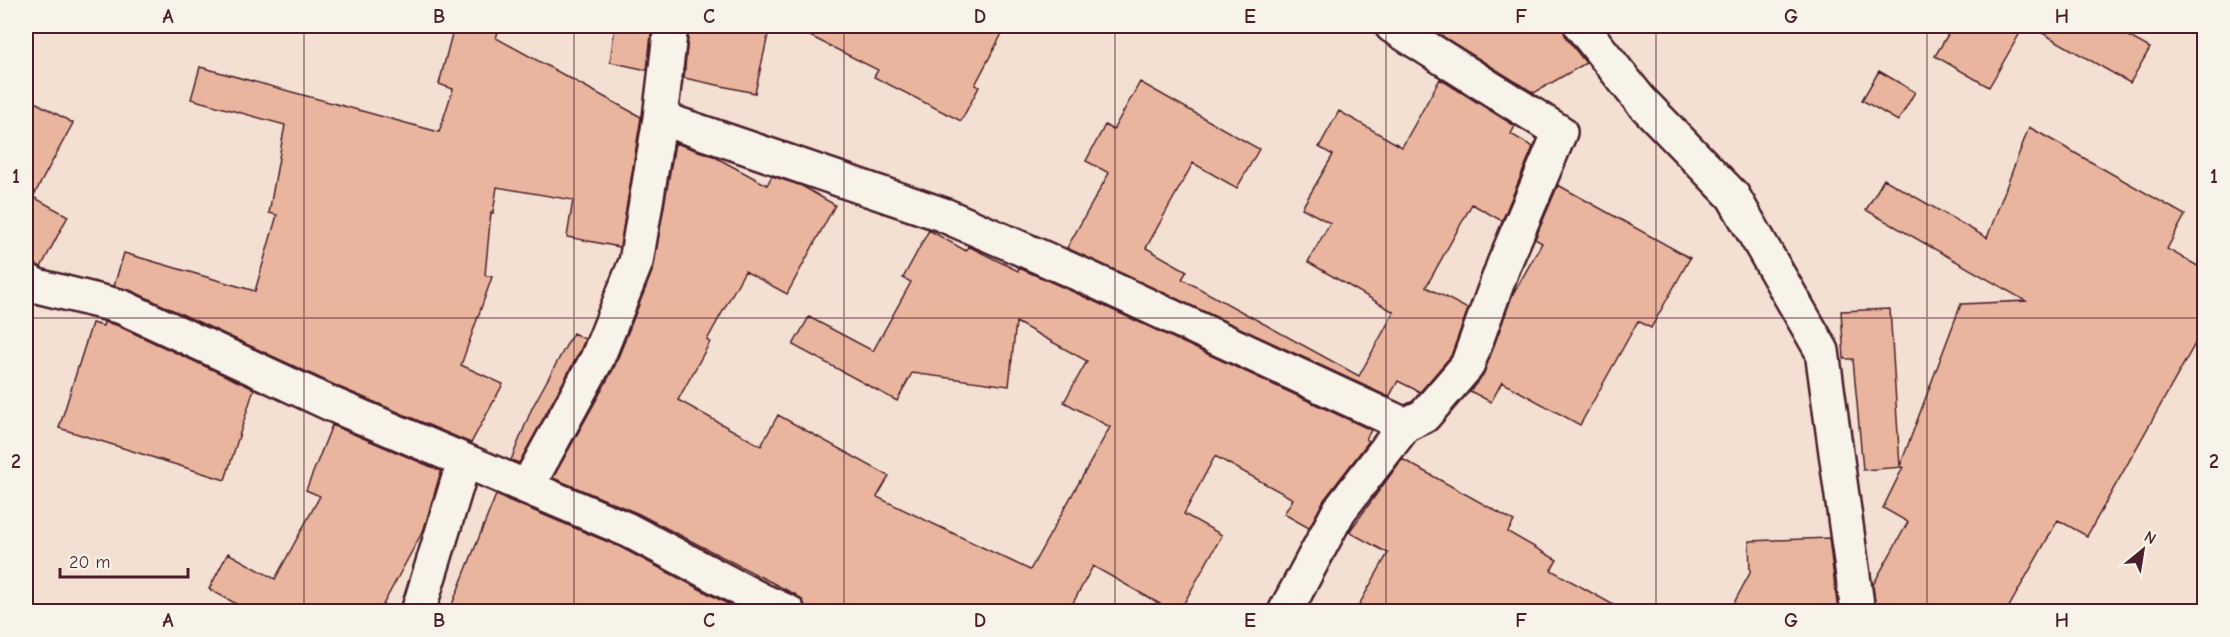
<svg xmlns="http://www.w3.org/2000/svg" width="2230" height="637" viewBox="0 0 2230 637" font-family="'Comic Neue',sans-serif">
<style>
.building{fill:#eab59e;stroke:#4a1f2b;stroke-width:1.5}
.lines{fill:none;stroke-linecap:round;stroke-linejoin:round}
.minor-casing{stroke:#4a1f2b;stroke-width:38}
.minor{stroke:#f7f3e8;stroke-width:33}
.grid{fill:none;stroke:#4a1f2b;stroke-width:1.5;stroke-opacity:0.55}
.neatline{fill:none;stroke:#4a1f2b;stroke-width:2}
.grid-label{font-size:20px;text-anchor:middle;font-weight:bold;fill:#4a1f2b}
</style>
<rect width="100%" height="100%" fill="#f3e0d2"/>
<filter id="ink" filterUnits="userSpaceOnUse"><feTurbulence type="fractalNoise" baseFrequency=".0167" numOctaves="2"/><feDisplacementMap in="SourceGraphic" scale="12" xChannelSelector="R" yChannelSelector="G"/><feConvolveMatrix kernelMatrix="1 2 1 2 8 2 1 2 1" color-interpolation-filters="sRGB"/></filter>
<g filter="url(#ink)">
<path class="building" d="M454 26H500L496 38 641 117 620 247 567 237 573 200 497 187 493 213 491 212 485 275 492 277 461 365 503 384 471 443 339 387 130 290 114 286 124 253 255 291 277 215 269 213 285 125 191 99 200 67 439 132 453 89 439 84Z
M615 26H652L647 70 610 62Z
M689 26H770L755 93 684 78Z
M790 26H1006L975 85 979 87 961 121 874 77 878 70Z
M1426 26H1563L1566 38 1586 63 1534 93Z
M1953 26H2024L1989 87 1935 56Z
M2030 26H2110L2150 48 2130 83Z
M1879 71 1915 92 1898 121 1862 100Z
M1440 79 1515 126 1511 134 1533 147 1502 221 1472 204 1426 287 1468 309 1451 356 1420 392 1398 381 1389 397 1067 248 1109 173 1086 161 1105 125 1113 130 1140 82 1259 149 1237 188 1193 163 1146 248 1187 271 1182 279 1359 376 1394 312 1308 262 1330 223 1302 208 1333 155 1319 147 1339 111 1402 147Z
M26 97 73 123 33 197 68 216 41 267 26 261Z
M2029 127 2185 215 2167 249 2205 270V326L2087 536 2058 520 2006 612H1876L1873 585 1908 522 1883 508 1903 467 1863 470 1853 359H1844L1841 311 1890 309 1900 466 1961 304 2026 301 1866 210 1884 179 1987 238Z
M675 143 713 156 767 185 772 176 802 186 835 205 787 294 745 271 707 340 710 342 678 400 761 446 778 415 889 476 877 497 1030 570 1110 427 1064 402 1087 361 1016 322 1009 386 912 373 897 401 793 345 809 317 873 351 911 282 903 278 929 230 966 251 968 246 1018 271 1019 268 1076 293 1371 430 1366 439 1369 441 1324 500 1309 528 1284 514 1293 499 1215 456 1184 514 1222 535 1179 612H1174L1093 566 1068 612H806L803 601 796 595 637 513 553 478 614 368 653 269Z
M1558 185 1690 258 1651 328 1638 321 1580 425 1502 382 1491 402 1470 391 1484 373 1512 296 1542 243 1535 239Z
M104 322 116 325 254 389 225 480 59 428 92 323 103 326Z
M573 333 585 339 580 351 519 463 511 460 532 408Z
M332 425 441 471 424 529 379 612H251L209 589 228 553 275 579 320 496 306 490Z
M1402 459 1514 521 1508 532 1557 560 1551 570 1626 612H1355L1388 553 1349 532Z
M496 495 620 547 743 612H449Z
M1829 538 1838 612H1729L1750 573 1749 541Z"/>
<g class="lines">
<g class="minor-casing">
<path id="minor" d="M1581 26 1640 100 1733 196 1822 351 1858 612
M660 118 944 215 1084 276 1405 425
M26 280 37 286 122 307 331 404 628 530 761 600 788 612
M527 487 597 359 636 262 660 118 671 26
M418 612 464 461
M1285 612 1339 511 1405 425 1424 416 1467 366 1504 264 1560 132 1392 26"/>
</g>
<use href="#minor" class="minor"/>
</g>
</g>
<path class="grid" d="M304 26V612M574 26V612M844 26V612M1115 26V612M1386 26V612M1656 26V612M1927 26V612M26 318H2204"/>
<rect width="2230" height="637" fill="none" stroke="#f7f3e8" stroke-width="66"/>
<g transform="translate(2143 550) rotate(30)" stroke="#f7f3e8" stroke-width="4.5" paint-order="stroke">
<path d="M0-4.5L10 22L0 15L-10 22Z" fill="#4a1f2b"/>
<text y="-9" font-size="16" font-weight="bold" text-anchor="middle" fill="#4a1f2b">N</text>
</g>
<path d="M60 568v9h128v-9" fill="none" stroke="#4a1f2b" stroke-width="3"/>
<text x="69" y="568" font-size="18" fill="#4a1f2b" stroke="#f7f3e8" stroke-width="4.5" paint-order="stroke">20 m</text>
<rect x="33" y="33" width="2164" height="571" class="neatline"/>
<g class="grid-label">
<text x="168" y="23">A</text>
<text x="439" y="23">B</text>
<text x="709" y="23">C</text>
<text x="980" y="23">D</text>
<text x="1250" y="23">E</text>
<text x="1521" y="23">F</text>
<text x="1791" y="23">G</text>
<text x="2062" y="23">H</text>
<text x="16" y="183">1</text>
<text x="2214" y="183">1</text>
<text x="16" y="468">2</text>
<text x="2214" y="468">2</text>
<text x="168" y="627">A</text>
<text x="439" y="627">B</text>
<text x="709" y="627">C</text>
<text x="980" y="627">D</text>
<text x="1250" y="627">E</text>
<text x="1521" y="627">F</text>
<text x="1791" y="627">G</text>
<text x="2062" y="627">H</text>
</g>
</svg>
